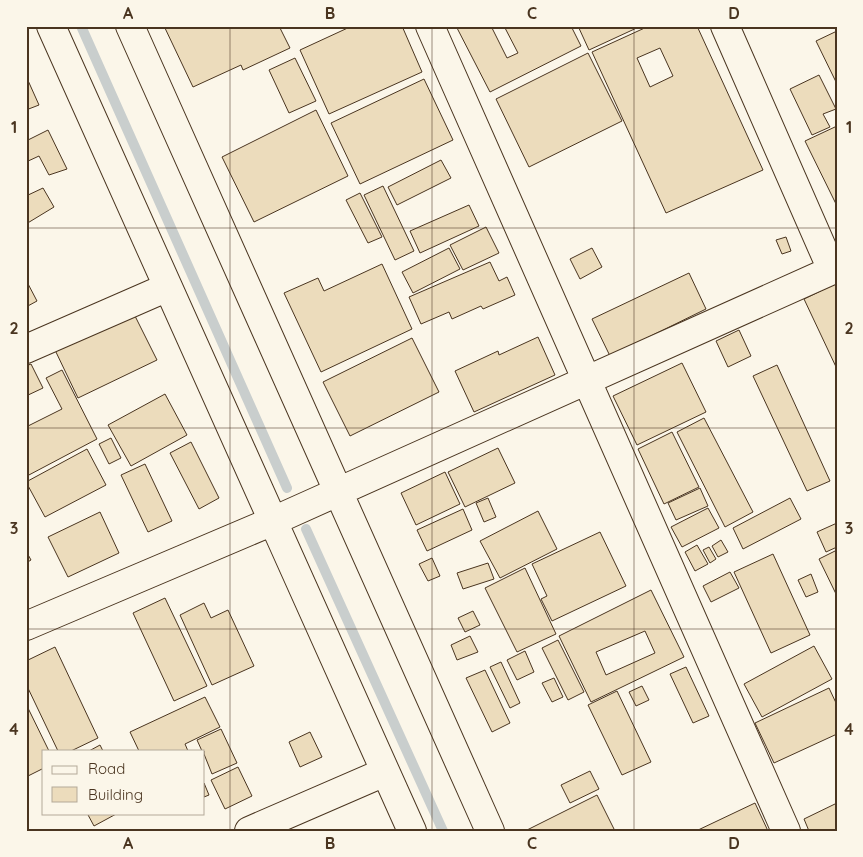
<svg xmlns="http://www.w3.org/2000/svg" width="863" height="857" viewBox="0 0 863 857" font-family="Quicksand,sans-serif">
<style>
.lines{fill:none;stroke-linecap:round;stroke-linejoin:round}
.stream{stroke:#c9cecd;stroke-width:10}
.building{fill:#ecdcbc;stroke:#4a3520;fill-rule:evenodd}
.street-casing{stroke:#4a3520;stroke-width:30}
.street{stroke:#fbf6e9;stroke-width:28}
.grid{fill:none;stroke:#4a3520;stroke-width:1;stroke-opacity:0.55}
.neatline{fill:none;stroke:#4a3520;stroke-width:2}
.grid-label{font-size:16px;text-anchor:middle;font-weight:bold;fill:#4a3520}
</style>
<rect width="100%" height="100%" fill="#fbf6e9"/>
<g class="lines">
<path class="stream" d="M81 26 287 488
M306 529 443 831"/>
</g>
<path class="building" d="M164 26H279L290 48 243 70 241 65 193 87Z
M352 26H402L422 72 329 114 300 50Z
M456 26H491L507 58 518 53 504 26H571L581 46 490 92Z
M578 26H641L589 50Z
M649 26H697L763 170 666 213 592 52ZM660 48 673 76 650 87 637 58Z
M837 31V84L816 41Z
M588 53 622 121 529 167 496 99Z
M295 58 316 101 289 113 269 70Z
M819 75 836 109 823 114 830 127 812 135 790 89Z
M26 76 39 105 26 110Z
M424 79 453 140 360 184 331 123Z
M316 110 348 176 254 222 222 157Z
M837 126V206L805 141Z
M48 130 67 169 49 175 39 156 26 162V141Z
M441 160 451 178 397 205 388 187Z
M383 186 414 251 395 260 364 195Z
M43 188 54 207 26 224V196Z
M360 193 382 237 368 243 346 200Z
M469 205 479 226 420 253 410 231Z
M486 227 499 253 463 270 450 245Z
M786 237 791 251 782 254 776 240Z
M449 248 460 269 413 293 402 272Z
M592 248 602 267 580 279 570 259Z
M490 262 499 281 507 277 515 295 483 309 481 306 452 319 449 312 421 324 409 297Z
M382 264 412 329 321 372 284 293 318 278 324 291Z
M689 273 706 309 610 356 592 319Z
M26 280 37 301 26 307Z
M837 283V369L804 299Z
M133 312 157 360 78 398 55 350Z
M739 330 751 356 728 367 716 341Z
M538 337 555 375 474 412 455 371 498 351 499 355Z
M412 338 439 392 350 436 323 382Z
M682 363 706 412 637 445 613 396Z
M31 364 43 388 26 396V366Z
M777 365 830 481 807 491 753 376Z
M62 370 97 439 27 476 26 427 62 409 46 378Z
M165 394 187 435 131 466 108 425Z
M704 418 753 512 725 527 677 432Z
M672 432 699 487 664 504 638 449Z
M111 438 121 458 109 464 99 444Z
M191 442 219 498 199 509 170 453Z
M498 448 515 483 465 507 448 472Z
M87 449 106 485 45 517 26 482Z
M145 464 172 521 148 532 121 475Z
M445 472 460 504 416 525 401 493Z
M700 488 708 506 676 520 668 503Z
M488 498 496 517 484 522 476 503Z
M790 498 801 519 743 549 733 528Z
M708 508 719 528 682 547 671 527Z
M463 509 472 530 427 551 417 530Z
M538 511 557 549 500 578 480 541Z
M100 512 119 553 68 577 48 537Z
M837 523V547L826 552 817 532Z
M600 532 626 586 552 621 541 599 547 596 532 564Z
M721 540 728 552 718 557 712 546Z
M697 545 708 564 695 571 685 552Z
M709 547 716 559 710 563 703 550Z
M837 550V596L819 559Z
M26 551 31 560 26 563Z
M773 554 810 635 771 653 734 572Z
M432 558 440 576 428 581 419 564Z
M488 563 494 579 463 589 457 573Z
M525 568 556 634 517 652 485 588Z
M730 572 739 588 711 602 703 586Z
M811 574 818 592 806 597 798 580Z
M651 590 684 657 591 702 559 636ZM645 631 655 653 606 675 596 652Z
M165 598 207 686 174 701 133 613Z
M204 603 211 618 228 610 254 666 212 685 180 615Z
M473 611 480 625 465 632 458 618Z
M470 636 478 652 457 660 451 645Z
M558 640 584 692 568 700 542 648Z
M814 646 832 679 762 717 744 684Z
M55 647 98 738 71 751H58L26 684V661Z
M525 651 534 672 517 680 507 660Z
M501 662 520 703 510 708 490 667Z
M686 667 709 716 693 723 670 674Z
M485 670 510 723 492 732 466 678Z
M554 678 563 697 552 702 542 683Z
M642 686 649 700 636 706 629 692Z
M829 688 837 705V734L774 763 755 723Z
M617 691 651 762 622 775 588 705Z
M205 697 220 727 185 744 188 751H139L130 732Z
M26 704 49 751H44V768L26 777Z
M221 729 237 763 212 774 204 754V751H202L197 740Z
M310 732 322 757 300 767 289 742Z
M100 745 103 751H89Z
M238 767 252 796 225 809 211 780Z
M590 771 599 789 570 803 561 785Z
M204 783 209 795 204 797Z
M597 795 615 831H525Z
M755 803 768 831H696Z
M837 803V831H809L804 819Z
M87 813H118L94 826Z"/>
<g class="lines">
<g class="street-casing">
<path id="street" d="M51 26 412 831
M130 26 490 831
M430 26 786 831
M725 26 832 270
M26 349 168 287
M26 626 273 521 837 268
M249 831 385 772"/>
</g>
<use href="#street" class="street"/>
</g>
<path class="grid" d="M230 26V831M432 26V831M634 26V831M26 228H837M26 428H837M26 629H837"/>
<rect width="863" height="857" fill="none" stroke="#fbf6e9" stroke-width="55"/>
<rect x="42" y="750" width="162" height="65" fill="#fbf6e9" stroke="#b4a999"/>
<rect x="52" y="766" width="25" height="8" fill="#fbf6e9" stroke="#b4a999"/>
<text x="88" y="774" font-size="15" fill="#4a3520">Road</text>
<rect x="52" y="787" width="25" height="15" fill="#ecdcbc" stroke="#b4a999"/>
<text x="88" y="800" font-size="15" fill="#4a3520">Building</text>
<rect x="28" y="28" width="808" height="802" class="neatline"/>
<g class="grid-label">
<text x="128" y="19">A</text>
<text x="330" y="19">B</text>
<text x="532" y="19">C</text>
<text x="734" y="19">D</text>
<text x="14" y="133">1</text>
<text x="849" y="133">1</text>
<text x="14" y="334">2</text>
<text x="849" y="334">2</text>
<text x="14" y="534">3</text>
<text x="849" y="534">3</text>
<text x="14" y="735">4</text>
<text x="849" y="735">4</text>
<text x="128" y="849">A</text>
<text x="330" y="849">B</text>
<text x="532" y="849">C</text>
<text x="734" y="849">D</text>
</g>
</svg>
